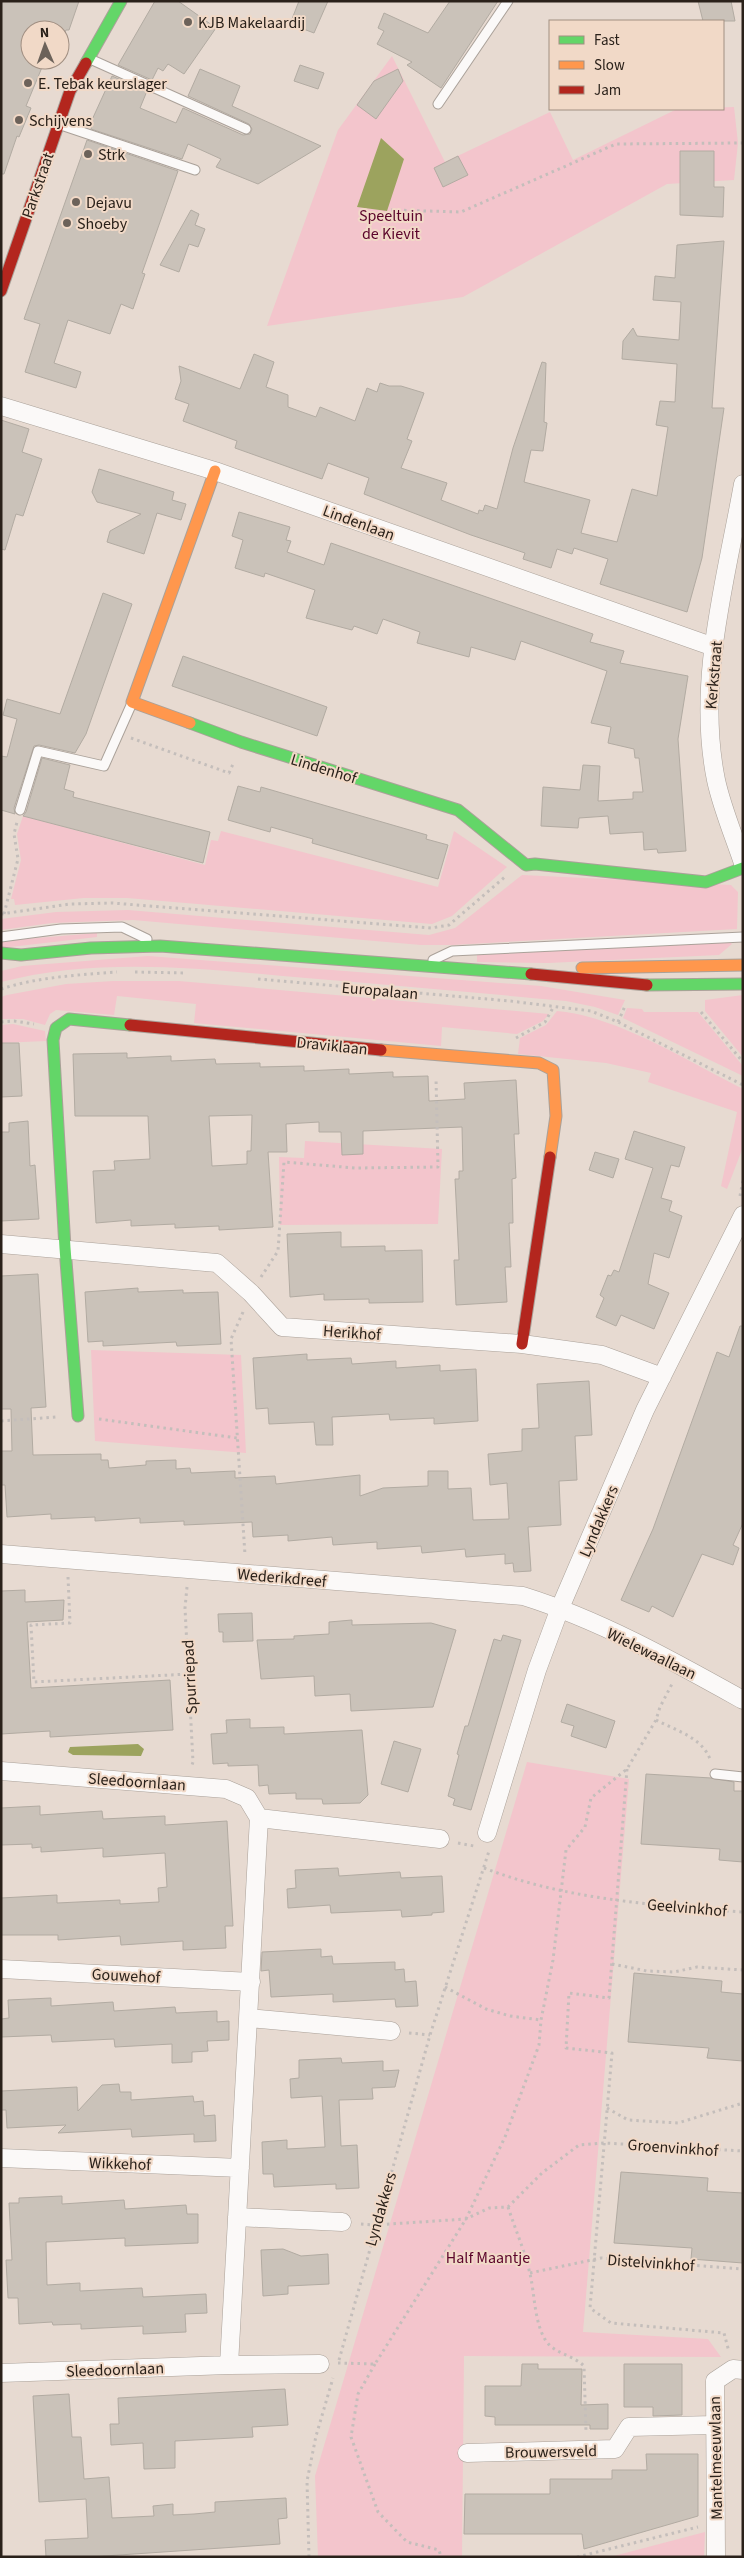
<svg xmlns="http://www.w3.org/2000/svg" width="744" height="2558" viewBox="0 0 744 2558" font-family="'Source Sans 3',sans-serif">
<style>
.green{fill:#f3c5cc}
.water{fill:#9ca35e}
.building{fill:#cac2b9;stroke:#b2aba2;fill-rule:evenodd}
.lines{fill:none;stroke-linecap:round;stroke-linejoin:round}
.lane-casing{stroke:#aaa199;stroke-width:11}
.street-casing{stroke:#aaa199;stroke-width:19}
.fast-casing{stroke:#aaa199;stroke-width:13}
.slow-casing{stroke:#aaa199;stroke-width:13}
.jam-casing{stroke:#aaa199;stroke-width:13}
.path{stroke:#c4bebb;stroke-width:3;stroke-dasharray:2.5 4;stroke-linecap:butt}
.lane{stroke:#fbf9f8;stroke-width:9}
.street{stroke:#fbf9f8;stroke-width:18}
.fast{stroke:#63d668;stroke-width:11}
.slow{stroke:#ff974d;stroke-width:11}
.jam{stroke:#b3261e;stroke-width:11}
.poi-dot{fill:#6c625a;stroke:#f1d9c7;stroke-width:2}
.labels{text-anchor:middle;stroke-width:4;stroke-linejoin:round;paint-order:stroke}
.poi-label{font-size:16px;fill:#2a211a;stroke:#f1d9c7;text-anchor:start}
.street-label{font-size:16px;fill:#2a211a;stroke:#f1d9c7}
.park-label{font-size:16px;fill:#5b042b;stroke:#f1d9c7}
</style>
<rect width="100%" height="100%" fill="#e7dad1"/>
<path class="green" d="M392 56 445 162 550 112 573 160 677 109 734 107 738 143 734 180 667 184 463 297 267 326 338 130Z
M23 816 205 865 211 840 218 841 221 831 438 887 454 831 507 867 452 916 432 924 127 898H84L15 905 14 899H11L21 860 17 834Z
M522 875 731 885 738 892 737 929 452 945H421L133 920 52 923 1 930V919L56 912 128 910 429 935 455 928Z
M97 933V937L1 948V941Z
M730 942 732 944 719 955 548 963 477 962V955Z
M148 956 541 986 625 1000 618 1015 595 1007 566 1001C480 993 393 985 306 978 205 969 101 956 1 982V971L22 966Z
M113 981H179L549 1014 543 1021 517 1034 442 1027 441 1046 194 1023 196 1004 117 996 114 1015 56 1010 50 1014 45 1025 23 1019H1V997L7 995 66 984Z
M743 995V1057L705 1011V1000Z
M627 1008 642 1009 644 1012H698L743 1066V1076L623 1018Z
M557 1011C617 1016 689 1062 743 1089V1147L727 1189 721 1186 737 1112 648 1082 651 1073 606 1063 518 1054 520 1038 546 1025Z
M13 1024 45 1031 46 1041 1 1043V1025Z
M305 1141 442 1149 438 1224 280 1225 279 1157 304 1158Z
M91 1350 241 1355 246 1453 95 1441Z
M527 1762 629 1779 583 2332 708 2339 721 2357 464 2356 462 2557H318L315 2476Z
M705 2532 704 2557H610Z"/>
<path class="water" d="M381 138 404 159 387 211 357 207Z
M138 1744 144 1749 141 1756 73 1755 68 1752 70 1747Z"/>
<path class="building" d="M1 1H79L69 30H66L63 35 60 33V30H30V60H45L26 106 31 108 19 137 17 136 4 174H1Z
M155 1H178L216 28 184 74 168 64 163 71 158 68 152 80 118 65Z
M299 1H328L314 33 290 24Z
M450 1H498L441 88 407 65 412 62 377 44 384 31 378 28 384 13 428 33Z
M698 1H731L735 21H703Z
M300 65 324 73 318 89 294 81Z
M200 69 240 86 232 106 321 146 258 184 216 167 221 159 188 144 182 159 91 129 93 123 91 122 112 76 147 91 140 108 176 123 183 108 243 135 250 134 252 129 249 124 188 96Z
M398 69 403 81 376 119 357 105 374 81Z
M87 140 178 171 142 273 145 274 133 309 121 304 110 334 68 320 54 363 81 372 76 388 25 372 40 324 24 319Z
M680 151H714V187H724L723 217 680 215Z
M458 156 468 175 443 187 434 168Z
M191 210 199 214 195 225 205 229 198 247 189 244 179 272 160 265Z
M724 241 712 408H724L702 558 687 612 600 584 608 559 574 548 572 554 557 549 551 568 523 559 525 553 471 535 364 494 369 478 328 463 322 479 235 448 237 441 183 421 189 404 175 399 181 381 179 366 240 389 254 354 274 362 266 387 288 395V407L316 417 320 407 355 421 367 388 377 392 380 383 389 386H401L424 393 407 439 412 441 401 468 447 483 441 500 478 514 479 510 483 511 485 505 497 509 513 448 542 362 546 363 544 422 547 423 543 451 531 450 524 482 590 500 581 533 617 542 632 489 657 496 668 427 656 425 660 401 675 402 677 364 622 359 623 341 633 328 637 336 679 340 681 302 653 300 655 276 675 278 677 245Z
M1 420 29 429 22 452 42 459 23 516 16 514 5 550 1 549Z
M99 469 174 492 172 500 186 504 181 520 157 513 144 554 107 542 110 531 141 514 97 502 92 492Z
M239 512 290 527 286 540 291 541 287 552 324 565 331 543 593 634 590 642 624 651 620 663 688 676 678 739 686 851 658 853 657 849 644 850 643 832 610 834 608 816 579 818 578 828 541 826 543 787 580 790 583 765 600 766 598 801 633 799V792H643L639 758H635L634 749 608 743 611 727 591 723 607 671 521 641 515 660 471 647 469 657 417 643 420 632 383 619 377 634 354 626 352 630 306 618 315 590 265 573 264 577 235 568 243 540 232 536Z
M103 593 132 604 86 734 75 753 39 745 34 746 14 808 15 814 1 810V756L7 757 17 719 3 715 7 699 60 714Z
M183 656 327 707 317 736 172 686Z
M42 758 70 765 64 789 74 792 73 797 210 832 203 863 23 816 26 812Z
M238 786 260 792 261 787 427 835 426 839 448 845 438 879 312 843 313 839 271 827 270 832 228 820Z
M1 1043H19L22 1096 1 1097Z
M127 1053V1058L171 1056V1061L215 1059 216 1064 260 1063V1067L304 1066V1071L349 1069V1074L393 1072V1077L428 1076 429 1101 465 1099 464 1083 516 1080 519 1134H514L516 1178 512 1179 513 1223H509L511 1267H505L507 1302 456 1305 454 1260H459L455 1179H459V1171H463L462 1127 363 1131V1154L342 1155 341 1132H319V1122L286 1124 287 1152H268L273 1227 219 1230V1226L175 1228V1224L131 1226V1220L96 1223 93 1171 115 1170 114 1161 150 1159 148 1116H75L73 1054ZM252 1115 251 1151H247V1164L212 1166 209 1116Z
M28 1121 30 1166 35 1165 39 1219 1 1221V1132H9V1123Z
M634 1131 685 1147 679 1167 671 1165 661 1198 672 1201 669 1211 682 1216 669 1258 654 1253 648 1284 669 1293 654 1329 621 1315 616 1326 596 1317 604 1298 600 1295 608 1275 611 1276 614 1270 619 1272 653 1168 625 1159Z
M595 1152 619 1159 613 1178 589 1170Z
M341 1232V1247L385 1246V1251L422 1250 423 1302 369 1303V1299L324 1300V1294L290 1297 287 1234Z
M38 1274 46 1407 31 1408 33 1455 101 1454V1460H108L109 1468 146 1465V1461L176 1460V1469L190 1468 191 1473 235 1471V1478L275 1476 276 1484 360 1475V1496L383 1488 428 1486V1471H448V1489L471 1488 473 1520 509 1519 507 1483 490 1485 488 1454 522 1451V1429L539 1428 537 1384 589 1381 592 1435 575 1436 577 1480 559 1481 561 1525 528 1527 531 1571 514 1572 513 1563 505 1564V1554L466 1557 465 1549 422 1553 421 1546 377 1549V1542L333 1545 332 1537 288 1541V1535L253 1537 252 1522 184 1525V1521L140 1523V1518L95 1521V1517L51 1519V1514L7 1517 5 1485H1V1451H12L11 1409H1V1276Z
M138 1288V1292L183 1290V1293L218 1292 221 1344 177 1346 176 1342 103 1346V1341L88 1342 85 1292Z
M740 1326H743V1523L733 1545 739 1548 733 1565 702 1554 673 1617 652 1606 649 1612 621 1600 653 1529 717 1352 729 1357Z
M307 1354V1360L351 1358 352 1364 396 1361V1368L440 1365V1371L476 1369 478 1421 434 1424V1418L390 1420 389 1414 332 1417 333 1445H316L314 1422 269 1424 268 1408 256 1409 253 1358Z
M25 1590V1602L64 1600 63 1620 27 1622 31 1688 170 1680 173 1730 50 1737V1731L1 1734V1591Z
M252 1613 253 1641 223 1642V1632H219L218 1614Z
M352 1620V1625L431 1623 456 1630 433 1707 351 1711 350 1694 315 1696 314 1676 261 1679 257 1640 294 1639V1636L329 1634V1622Z
M503 1635 521 1640 471 1810 453 1805 455 1799 448 1796 459 1755 457 1754 465 1726H468L494 1639 501 1641Z
M567 1704 615 1721 606 1748 571 1736 574 1726 561 1722Z
M250 1719V1728L284 1727V1734L362 1730 368 1795 360 1803 323 1804 322 1799H296V1793L269 1794 268 1785 259 1786 258 1765 228 1766V1763L213 1764 211 1734 227 1733 226 1720Z
M394 1741 421 1749 408 1792 381 1784Z
M646 1774 711 1778 734 1782V1791H743V1862L719 1860 720 1849 641 1844Z
M40 1806V1815L102 1811 103 1819 165 1816V1825L227 1821 233 1926H225L226 1948 183 1950V1941L121 1945 120 1936 58 1940V1935H1V1898L57 1895V1903L120 1900V1904L159 1902 158 1888 167 1887 165 1853 103 1857V1848L41 1852V1847L32 1848V1844L1 1845V1808Z
M338 1868 339 1876 400 1872 401 1878 442 1876 444 1912 432 1913V1915L402 1917 401 1910 331 1913 330 1905 288 1908 287 1889 296 1888 295 1870Z
M321 1949V1957L332 1956 333 1964 395 1962V1970L404 1969 405 1982 416 1981 418 2006 396 2007 395 1999 333 2002V1994L271 1997 269 1970 261 1971 262 1952Z
M634 1973 722 1981 721 1992 743 1994V2061L707 2058 709 2048 628 2042Z
M51 1998V2006L113 2002 114 2011 175 2007 176 2013 217 2011V2022L229 2021V2040L207 2041 208 2051 192 2052V2062L172 2063V2044L115 2047 114 2039 52 2042 51 2035 1 2037V2019L9 2018 8 2000Z
M341 2058 342 2063 383 2061V2071L399 2070 395 2087 372 2088 373 2099 339 2100 341 2146 357 2145 359 2188 336 2189V2184L274 2187 273 2174H263L262 2142 287 2140V2149L325 2147 322 2096 291 2098 290 2079 299 2078V2060Z
M119 2084 120 2092H131V2100L193 2096 194 2102 203 2101 204 2116 215 2115 216 2141 194 2142V2134L132 2137 131 2129 58 2133 66 2125 7 2128 6 2110H1V2091L77 2087 78 2111 102 2085Z
M621 2172 708 2178 707 2191 743 2193V2263L691 2259 692 2248 614 2243Z
M62 2196V2204L124 2200 125 2209 186 2205 187 2214H198V2243L125 2246V2238L46 2242 47 2285 80 2283V2291L142 2288 143 2297 206 2294 207 2313 185 2314 186 2332 143 2334V2326L81 2329V2324L53 2325 52 2322 19 2324 18 2298H8L6 2260H12L9 2203H19V2198Z
M283 2249 301 2256 328 2254 329 2284 288 2286V2294L263 2296 261 2250Z
M522 2364H538V2369H582L581 2405 608 2404V2429H590V2425H495V2417L485 2416V2386H521Z
M624 2364H682V2415L653 2416V2407H624Z
M285 2389 288 2425 252 2427 253 2437 175 2441V2468L144 2469 143 2443 111 2445 110 2424H119L118 2398Z
M69 2394 72 2437H81L84 2479 109 2477 112 2518 154 2516 153 2506 173 2504V2515L194 2514 215 2512V2502L286 2498 287 2518 278 2519 280 2544 90 2557H46L45 2540 88 2538 86 2499 39 2502 33 2396Z
M646 2454H698V2516L584 2549 582 2534H464L465 2494H550V2479H612V2470H647Z"/>
<g class="lines">
<g class="lane-casing">
<path id="lane" d="M90 59 246 129
M438 104 508 1
M61 125 195 170
M20 810 38 751 104 766 132 703
M1 937 61 929 122 927 147 939
M433 960 452 951 743 937
M715 1774 743 1777"/>
</g>
<g class="street-casing">
<path id="street" d="M1 406 215 471 714 647
M743 484C726 580 696 682 716 780 722 808 734 836 743 863
M1 1244 217 1263 251 1293 282 1327 522 1344 602 1355 662 1377
M1 1554 523 1596C600 1620 673 1661 743 1700
M1 1771 226 1789 247 1798 259 1818 440 1839
M487 1833 537 1670 560 1608 645 1410 743 1215
M1 1969 251 1982
M249 2018 391 2031
M1 2158 240 2168
M237 2217 342 2222
M229 2365 320 2364
M1 2373 229 2365 259 1818
M467 2453 615 2449 629 2427 714 2425
M716 2557 715 2381 733 2369 743 2370"/>
</g>
<g class="fast-casing">
<path id="fast" d="M86 63 121 1
M190 723 241 742 458 810 526 865 535 864 706 882 743 868
M1 953 21 955 91 948 160 946 531 974
M647 985 743 984
M78 1416 65 1248 53 1040 56 1028 69 1019 130 1025"/>
</g>
<g class="slow-casing">
<path id="slow" d="M190 723 132 702 215 471
M582 968 743 965
M381 1050 539 1063 553 1070 556 1116 550 1157"/>
</g>
<g class="jam-casing">
<path id="jam" d="M1 291 70 91 86 63
M531 974 647 985
M130 1025 381 1050
M522 1344 550 1157"/>
</g>
<path class="path" d="M391 210 461 212 616 144 743 143
M131 738 229 773 233 764
M1 914 70 904 112 903 431 928 449 925 506 876
M4 914 18 859 14 834 17 822
M135 972 187 973
M258 979 510 1001 591 1011 618 1022 743 1085
M1 989C38 977 78 975 117 972
M701 1012 743 1062
M1 1022 14 1021 34 1024
M618 1022 625 1006
M516 1038 545 1022 554 1006
M740 1196 743 1180
M261 1277 278 1251 284 1162 355 1168 438 1167 436 1078
M243 1312 231 1339 245 1555
M99 1419 237 1438
M1 1421 56 1417
M68 1577 70 1623 31 1625 34 1682 189 1674
M187 1587 185 1608 193 1762 191 1768
M656 1720C677 1731 704 1738 711 1762
M627 1769 609 1998 569 1993 566 2048 612 2053 590 2308 611 2323 724 2333 729 2352
M458 1843 474 1846
M484 1868C567 1900 655 1905 743 1912
M612 1964 647 1971 674 1972 697 1967 743 1970
M445 1987 486 2009 510 2016 541 2020
M409 2033 430 2035
M607 2108 628 2120 678 2123 743 2103
M508 2207C515 2229 525 2251 530 2274 535 2295 534 2322 546 2341 555 2354 573 2355 584 2366L586 2432
M361 2224 375 2225 466 2219 489 2208 508 2207 542 2173 579 2145 604 2143 743 2151
M530 2273 601 2258 743 2269
M339 2360 430 2035 489 1851
M338 2363 375 2364 466 2219 505 2137 539 2045 541 2020 553 1960 566 1850 585 1827 591 1798 627 1769 656 1720 660 1707 673 1682
M375 2364 358 2394 351 2437 378 2512 407 2542 439 2550 441 2557
M309 2557 307 2481 316 2436 333 2378
M577 2557 698 2527"/>
<use href="#lane" class="lane"/>
<use href="#street" class="street"/>
<use href="#fast" class="fast"/>
<use href="#slow" class="slow"/>
<use href="#jam" class="jam"/>
</g>
<g class="poi-dot">
<circle cx="188" cy="22" r="5"/>
<circle cx="28" cy="83" r="5"/>
<circle cx="19" cy="120" r="5"/>
<circle cx="88" cy="154" r="5"/>
<circle cx="76" cy="202" r="5"/>
<circle cx="67" cy="223" r="5"/>
</g>
<g class="labels">
<g class="poi-label">
<text x="198" y="28">KJB Makelaardij</text>
<text x="38" y="89">E. Tebak keurslager</text>
<text x="29" y="126">Schijvens</text>
<text x="98" y="160">Strk</text>
<text x="86" y="208">Dejavu</text>
<text x="77" y="229">Shoeby</text>
</g>
<g class="street-label">
<text transform="translate(37 185) rotate(-71)" y="6">Parkstraat</text>
<text transform="translate(359 522) rotate(20)" y="6">Lindenlaan</text>
<text transform="translate(713 675) rotate(-85)" y="6">Kerkstraat</text>
<text transform="translate(324 768) rotate(17)" y="6">Lindenhof</text>
<text transform="translate(380 990) rotate(5)" y="6">Europalaan</text>
<text transform="translate(332 1045) rotate(6)" y="6">Draviklaan</text>
<text transform="translate(352 1332) rotate(4)" y="6">Herikhof</text>
<text transform="translate(598 1521) rotate(-67)" y="6">Lyndakkers</text>
<text transform="translate(282 1577) rotate(5)" y="6">Wederikdreef</text>
<text transform="translate(652 1653) rotate(26)" y="6">Wielewaallaan</text>
<text transform="translate(189 1677) rotate(-93)" y="6">Spurriepad</text>
<text transform="translate(137 1781) rotate(4)" y="6">Sleedoornlaan</text>
<text transform="translate(687 1907) rotate(5)" y="6">Geelvinkhof</text>
<text transform="translate(126 1975) rotate(3)" y="6">Gouwehof</text>
<text transform="translate(673 2147) rotate(4)" y="6">Groenvinkhof</text>
<text transform="translate(120 2163) rotate(2)" y="6">Wikkehof</text>
<text transform="translate(380 2209) rotate(-74)" y="6">Lyndakkers</text>
<text transform="translate(651 2262) rotate(4)" y="6">Distelvinkhof</text>
<text transform="translate(115 2369) rotate(-2)" y="6">Sleedoornlaan</text>
<text transform="translate(551 2451) rotate(-1)" y="6">Brouwersveld</text>
<text transform="translate(715 2458) rotate(-91)" y="6">Mantelmeeuwlaan</text>
</g>
<g class="park-label">
<text x="391" y="221">Speeltuin<tspan x="391" dy="18">de Kievit</tspan></text>
<text x="488" y="2263">Half Maantje</text>
</g>
</g>
<rect width="744" height="2558" fill="none" stroke="#2a211a" stroke-width="5"/>
<rect x="549" y="20" width="175" height="90" fill="#f1d9c7" stroke="#a18f82"/>
<rect x="559" y="36" width="25" height="8" fill="#63d668" stroke="#a18f82"/>
<text x="594" y="45" font-size="15" fill="#2a211a">Fast</text>
<rect x="559" y="61" width="25" height="8" fill="#ff974d" stroke="#a18f82"/>
<text x="594" y="70" font-size="15" fill="#2a211a">Slow</text>
<rect x="559" y="86" width="25" height="8" fill="#b3261e" stroke="#a18f82"/>
<text x="594" y="95" font-size="15" fill="#2a211a">Jam</text>
<g transform="translate(45 45) rotate(358)"><circle r="24" fill="#f1d9c7" stroke="#a18f82"/>
<path d="M0-4L9 19L0 12L-9 19Z" fill="#6c625a"/>
<text y="-8" font-size="14" font-weight="bold" text-anchor="middle" fill="#2a211a">N</text>
</g>
</svg>
